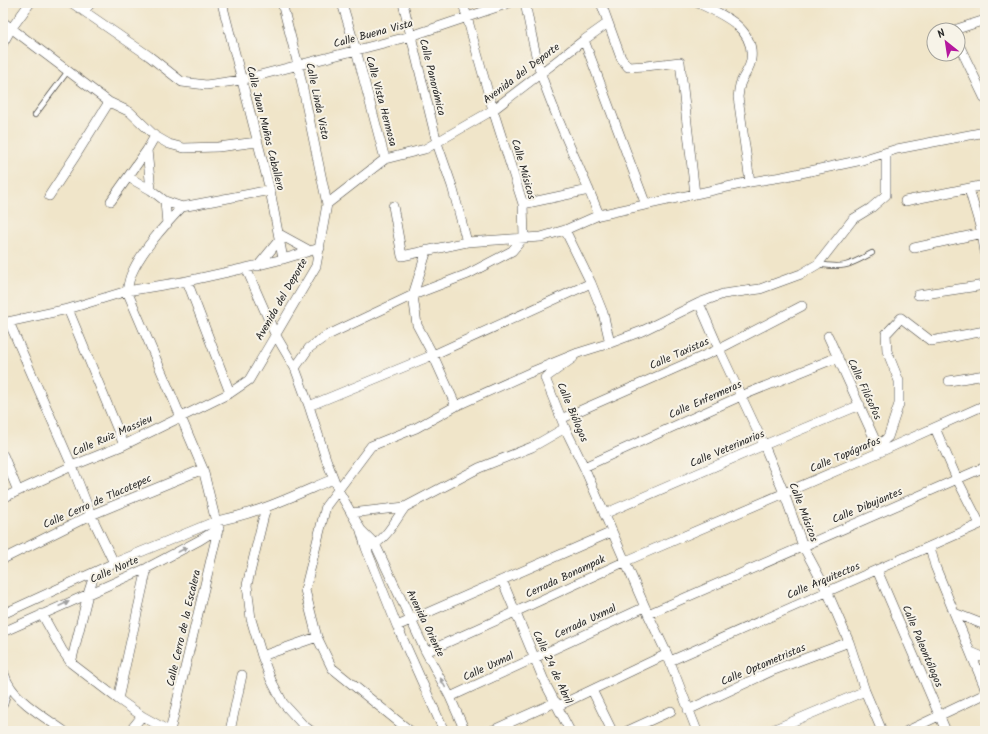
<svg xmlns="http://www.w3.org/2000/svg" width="988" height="734" viewBox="0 0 988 734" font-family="Kalam,sans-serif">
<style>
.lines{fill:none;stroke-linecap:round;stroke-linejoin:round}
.lane-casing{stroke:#494743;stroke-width:6}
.street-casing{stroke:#494743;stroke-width:10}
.lane{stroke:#fff;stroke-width:4.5}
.street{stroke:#fff;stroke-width:9}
.oneway{fill:#a0a0a0}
.labels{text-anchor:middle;stroke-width:4;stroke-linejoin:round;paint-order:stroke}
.street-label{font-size:11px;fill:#2b2b2b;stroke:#f7f3e8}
</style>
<rect width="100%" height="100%" fill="#f7f3e8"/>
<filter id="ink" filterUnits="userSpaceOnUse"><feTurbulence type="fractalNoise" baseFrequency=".025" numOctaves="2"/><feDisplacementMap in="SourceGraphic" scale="8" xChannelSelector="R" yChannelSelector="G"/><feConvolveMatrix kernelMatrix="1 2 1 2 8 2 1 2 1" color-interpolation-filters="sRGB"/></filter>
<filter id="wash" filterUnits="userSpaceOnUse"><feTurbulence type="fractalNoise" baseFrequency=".012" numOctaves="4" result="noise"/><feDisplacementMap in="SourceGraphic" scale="16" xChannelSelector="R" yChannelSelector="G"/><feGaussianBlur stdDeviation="0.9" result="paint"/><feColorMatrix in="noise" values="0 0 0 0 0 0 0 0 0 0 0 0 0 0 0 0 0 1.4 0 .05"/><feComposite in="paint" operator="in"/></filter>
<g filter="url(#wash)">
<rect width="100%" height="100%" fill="#f0e5c9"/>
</g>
<g filter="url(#ink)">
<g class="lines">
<g class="lane-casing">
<path id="lane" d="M35 115 68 71
M818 264C845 269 849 265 872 253"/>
</g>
<g class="street-casing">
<path id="street" d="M72 3 149 56 182 82 206 85 241 80 411 36 509 3
M222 3 270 190 283 259
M282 3 298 65 327 204
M342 3 356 50 385 159
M403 3 437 143 452 186 467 242
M525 3C530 26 534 51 541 74 557 123 581 168 599 215
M601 3 621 58 628 67 646 66 680 62 695 194
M698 3C722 14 755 28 751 59 751 67 744 75 741 82 739 86 739 92 738 97L750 182
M84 11 91 3
M3 22 109 102 130 112 155 136 169 144 184 148 218 147 257 142
M954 30 985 20
M584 40 646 205
M3 43 11 29 30 3
M958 43 985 99
M128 177 151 190 165 201 182 207 270 190
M969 189 982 233 985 252
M151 190 147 150 155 136
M49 196 74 158 109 102
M111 201 147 150
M165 201 167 224
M905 201 985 185
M523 204 589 190
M393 206 402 256 467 242 541 237 565 230 599 215 750 182 782 177 862 160 897 149 985 132
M565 230 591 283 603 313 610 343
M279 234 310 251
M914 248 982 233
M427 250 413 295 417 325 433 355 456 406
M258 266 280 239
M246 268 275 334 295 368 309 406 326 459 338 490 361 530 375 544 426 652 450 697 465 731
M187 281 230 393
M918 295 985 285
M699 303 719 349 764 445 784 493 803 546 827 591 849 642 865 691 882 731
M68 309 124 445
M9 322 72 466 91 515 114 563
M3 323 68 309 127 291 187 281 246 268 283 259 320 248
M828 336 880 451
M573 358 545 378 565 428 584 467 648 614 667 654 697 731
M295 368 309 348 326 336 413 295 468 274 512 251 524 237 523 204 493 110 463 3
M949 381 985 375
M309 406 433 355 591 283
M563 418 719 349 802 306
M935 428 957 479 980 524
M878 446 888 437 899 404V381L887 351 886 334 901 318 931 341 985 331
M3 455 18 491
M584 467 741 396 838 357
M3 498 72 466 124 445 230 393 249 380 316 266 327 204 385 159 425 149 493 110 584 40 608 23
M266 507 247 585 251 619 262 656 271 680 283 703 303 725 311 731
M351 513 405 507 479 468 532 447 565 428
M604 514 764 445 860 405
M361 531 366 548 397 626 444 731
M371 546C386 540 396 519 405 507
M930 547 935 566 985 688
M3 559 91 515 203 469
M877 570 946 731
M502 580 545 683 570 731
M954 613 985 625
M3 614 114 563 216 521C257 514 295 495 333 479
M42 614 62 650 71 663 118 699 142 716 169 731
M648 614 985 467
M397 626 612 532
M3 632 147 568 200 540 219 528
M426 652 515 612 626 561 880 452 985 405
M971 652 985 658
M262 656 317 637
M670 661 985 522
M71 663 88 594 95 572
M3 671C5 675 6 680 8 683 18 702 46 718 64 731
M592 690 612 731
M450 697 645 607
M118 699 147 568
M3 704 8 684
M558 706 667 654
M688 710 774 670 849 642
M130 731 142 716
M170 731 218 530 203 469 127 291C128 286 129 280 131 275 141 251 164 226 182 207
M230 731 242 675
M410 731 332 668 317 637 305 590 326 506 371 446 416 428 456 406 529 373 578 353 610 343 642 331 699 303 723 294 760 289 801 274 818 264 853 219 871 208 886 195V153
M491 731 556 702
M627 731 671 711
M770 731 865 691
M907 731 985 694"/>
</g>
<use href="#lane" class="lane"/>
<use href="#street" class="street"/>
</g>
<defs><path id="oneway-solid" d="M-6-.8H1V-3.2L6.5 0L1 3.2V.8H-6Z"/></defs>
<g class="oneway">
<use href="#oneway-solid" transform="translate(182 550) rotate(-28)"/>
<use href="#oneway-solid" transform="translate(64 604) rotate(-24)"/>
<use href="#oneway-solid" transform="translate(443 683) rotate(-118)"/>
</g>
</g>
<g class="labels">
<g class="street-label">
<text transform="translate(373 33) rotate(-15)" y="4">Calle Buena Vista</text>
<text transform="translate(521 73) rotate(-37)" y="4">Avenida del Deporte</text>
<text transform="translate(433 77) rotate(76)" y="4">Calle Panorámica</text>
<text transform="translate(318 101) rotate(78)" y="4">Calle Linda Vista</text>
<text transform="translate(382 101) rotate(75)" y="4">Calle Vista Hermosa</text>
<text transform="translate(266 128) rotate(76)" y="4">Calle Juan Muños Caballero</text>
<text transform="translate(524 169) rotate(74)" y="4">Calle Músicos</text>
<text transform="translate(281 299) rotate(-60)" y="4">Avenida del Deporte</text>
<text transform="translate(679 353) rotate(-24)" y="4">Calle Taxistas</text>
<text transform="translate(865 389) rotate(65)" y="4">Calle Filósofos</text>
<text transform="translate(705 399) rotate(-24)" y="4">Calle Enfermeras</text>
<text transform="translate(573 412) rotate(67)" y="4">Calle Biólogos</text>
<text transform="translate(112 435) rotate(-24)" y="4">Calle Ruiz Massieu</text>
<text transform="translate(727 448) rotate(-23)" y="4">Calle Veterinarios</text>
<text transform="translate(845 454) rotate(-23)" y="4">Calle Topógrafos</text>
<text transform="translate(97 501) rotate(-24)" y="4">Calle Cerro de Tlacotepec</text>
<text transform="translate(867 505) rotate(-23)" y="4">Calle Dibujantes</text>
<text transform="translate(804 512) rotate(69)" y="4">Calle Músicos</text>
<text transform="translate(114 569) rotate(-24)" y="4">Calle Norte</text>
<text transform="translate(565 576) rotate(-25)" y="4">Cerrada Bonampak</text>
<text transform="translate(823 580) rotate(-23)" y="4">Calle Arquitectos</text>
<text transform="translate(585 621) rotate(-25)" y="4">Cerrada Uxmal</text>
<text transform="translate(426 623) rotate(64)" y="4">Avenida Oriente</text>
<text transform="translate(183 628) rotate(-77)" y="4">Calle Cerro de la Escalera</text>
<text transform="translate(923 646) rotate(67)" y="4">Calle Paleontólogos</text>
<text transform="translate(763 664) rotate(-23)" y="4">Calle Optometristas</text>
<text transform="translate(488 666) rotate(-25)" y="4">Calle Uxmal</text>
<text transform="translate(553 667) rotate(65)" y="4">Calle 24 de Abril</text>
</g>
</g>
<rect width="988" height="734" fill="none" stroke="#f7f3e8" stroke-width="16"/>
<g transform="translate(946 42) rotate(330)"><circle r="19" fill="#f7f3e8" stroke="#a5a39c"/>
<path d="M0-3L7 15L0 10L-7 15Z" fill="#b5179e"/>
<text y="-6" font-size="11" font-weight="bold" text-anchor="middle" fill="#2b2b2b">N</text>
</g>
</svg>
